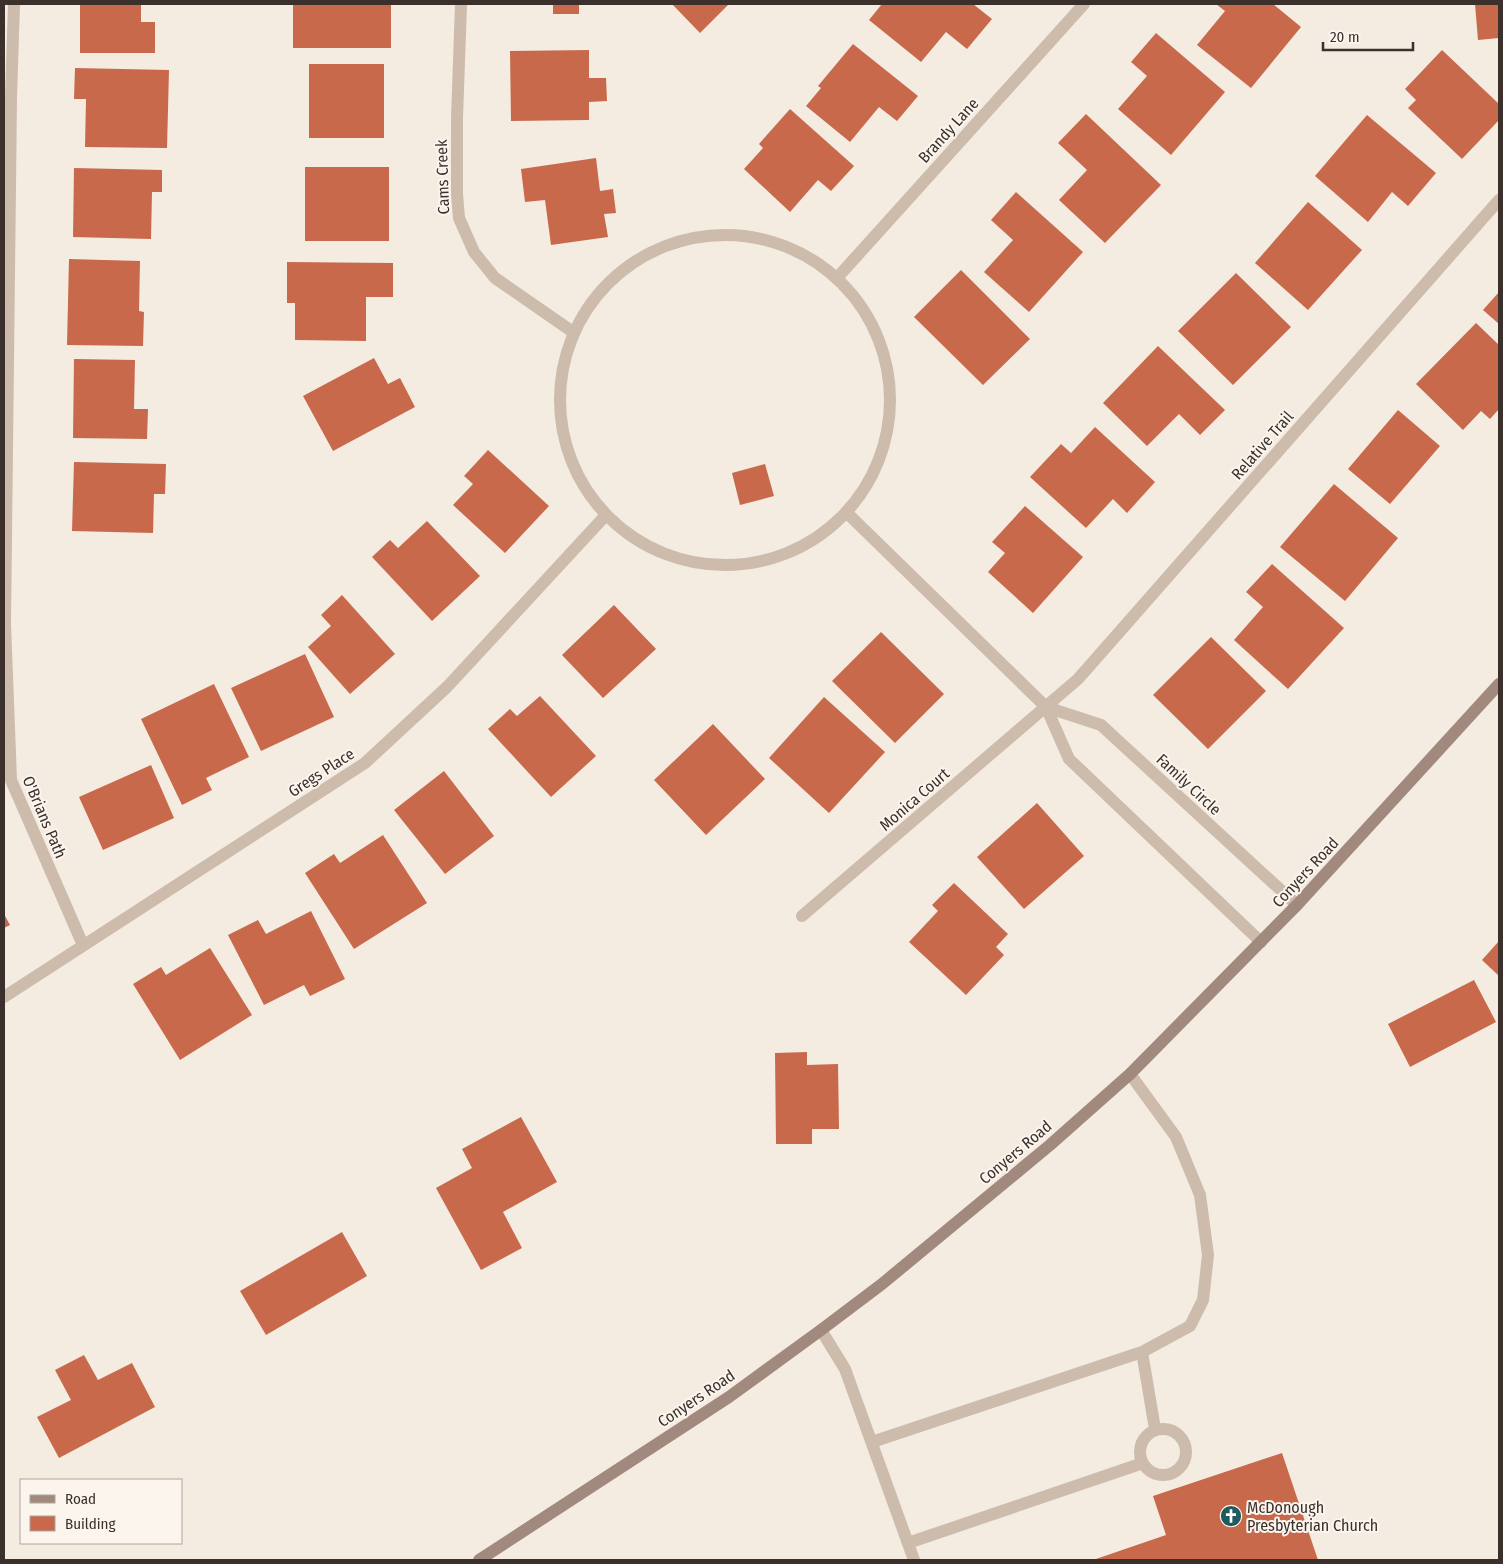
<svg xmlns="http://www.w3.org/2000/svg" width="1503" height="1564" viewBox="0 0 1503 1564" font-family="'Fira Sans Condensed',sans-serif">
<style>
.building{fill:#c8694b}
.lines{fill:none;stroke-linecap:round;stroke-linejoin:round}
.service{stroke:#cdbbac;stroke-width:12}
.minor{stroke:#cdbbac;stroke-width:12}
.secondary{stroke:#a18a7d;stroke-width:12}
.labels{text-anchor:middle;stroke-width:4;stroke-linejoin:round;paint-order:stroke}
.street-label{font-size:16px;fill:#3b302b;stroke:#fbf5ee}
.poi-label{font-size:16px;fill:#3b302b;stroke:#fbf5ee;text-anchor:start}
</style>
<rect width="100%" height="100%" fill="#f4ebe1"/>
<path class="building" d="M80 4H141V22H155V53H80Z
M293 4H391V48H293Z
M553 4H579V14H553Z
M672 4H729L700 33Z
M882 4H973L992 19 967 49 946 32 921 62 869 20Z
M1216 4H1273L1301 27 1251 88 1197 45 1225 11Z
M1475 4H1499V38L1478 40Z
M1156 33 1225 92 1171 155 1118 109 1147 76 1131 62Z
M853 44 918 96 897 121 879 107 850 142 806 106 821 88 818 86Z
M589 50V78H606L607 101 589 102V120L511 121 510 51Z
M1442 50 1499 104V120L1462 159 1408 108 1416 100 1405 89Z
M309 64H384V138H309Z
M75 68 169 70 167 148 85 147 86 99H74Z
M790 109 854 166 831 191 818 180 790 212 744 169 763 148 759 144Z
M1086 114 1161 185 1105 243 1059 200 1087 170 1058 143Z
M1367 115 1436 173 1408 206 1392 192 1368 222 1315 176Z
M596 158 600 191 613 189 616 213 604 214 608 237 551 245 545 200 525 202 521 169Z
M305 167H389V241H305Z
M74 168 162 170V192H152L151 239 73 237Z
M1016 192 1083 252 1029 312 984 272 1013 240 991 220Z
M1308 202 1362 250 1308 310 1255 263Z
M69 259 140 261 139 311 144 312 143 346 67 345Z
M287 262 393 263V297H366V341L295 340V303H287Z
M961 270 1030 339 983 385 914 317Z
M1236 273 1291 327 1233 385 1178 331Z
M1499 292V324L1483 310Z
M1476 323 1499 345V409L1490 419 1481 411 1463 430 1416 384Z
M1158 346 1225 410 1200 435 1179 414 1147 446 1103 403Z
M374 358 388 384 400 378 415 407 333 451 303 396Z
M74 359 135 360 134 409H148L147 439 73 438Z
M1398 410 1440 446 1390 504 1348 469Z
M1095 427 1155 482 1127 513 1113 499 1086 528 1030 477 1061 444 1071 453Z
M488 450 549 506 505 553 453 505 473 484 464 476Z
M74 462 166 464 165 494H154L153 533 72 531Z
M765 464 774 496 740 505 732 473Z
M1334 484 1398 538 1345 601 1280 547Z
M1025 506 1083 557 1033 613 988 572 1005 553 992 542Z
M427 521 480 576 432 621 372 557 390 540 398 548Z
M1272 564 1344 628 1288 689 1234 640 1263 607 1246 592Z
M342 595 395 654 350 694 308 647 331 626 321 615Z
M614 605 656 649 603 698 562 655Z
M881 632 944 694 895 743 832 681Z
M1211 637 1266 691 1208 749 1153 695Z
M305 654 334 717 261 751 231 688Z
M214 684 249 757 206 778 212 790 182 805 141 719Z
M540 696 596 756 551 797 488 729 510 709 517 716Z
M824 697 885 752 829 813 769 758Z
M713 724 765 779 706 835 654 780Z
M151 765 174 818 103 850 79 797Z
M444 771 494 836 445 874 394 810Z
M1037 803 1084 856 1024 909 977 857Z
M383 835 427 903 354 949 305 873 334 854 340 863Z
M954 883 1008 934 996 947 1004 955 966 995 909 942 938 911 932 905Z
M311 911 345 979 310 996 304 985 264 1005 228 935 258 920 266 934Z
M4 914 10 925 4 928Z
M1499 941V976L1482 960Z
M210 948 252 1015 180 1060 133 984 161 967 166 975Z
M1474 980 1496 1022 1410 1067 1388 1024Z
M807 1052V1065L838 1064 839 1129H812V1144H776L775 1053Z
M521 1117 557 1182 503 1212 522 1248 481 1270 436 1188 472 1168 462 1149Z
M342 1232 367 1276 266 1335 240 1291Z
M84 1355 98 1380 132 1363 155 1407 59 1458 37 1417 71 1400 55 1370Z
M1282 1453 1318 1560H1093L1166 1535 1153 1496Z"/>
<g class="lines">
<path class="service" d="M821 1330 845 1369 914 1560
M1142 1352 1155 1429
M1140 1452a23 23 0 1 1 46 0a23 23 0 1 1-46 0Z
M872 1442 1142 1352 1190 1326 1203 1300 1208 1255 1200 1195 1176 1137 1130 1074
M908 1543 1143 1463"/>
<path class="minor" d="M14 4 11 97 5 624 11 780 83 945
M461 4 457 118V194L459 218 474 252 495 278 570 330
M560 400a165 165 0 1 1 330 0a165 165 0 1 1-330 0Z
M837 278 1084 4
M846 512 1046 707 1069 759 1261 942
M1046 707 1101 725 1297 905
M802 916 1078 679 1499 200
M4 997 365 763 447 687 606 515"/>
<path class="secondary" d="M479 1560 729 1397 821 1330 882 1284 1050 1145 1130 1074 1297 905 1499 684"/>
</g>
<defs>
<g id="church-disc" transform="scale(1.125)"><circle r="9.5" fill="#1f5a5e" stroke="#fbf5ee"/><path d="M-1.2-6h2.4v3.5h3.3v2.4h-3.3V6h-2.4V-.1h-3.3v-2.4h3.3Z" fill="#fff"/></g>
</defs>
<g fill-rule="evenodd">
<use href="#church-disc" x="1231" y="1516"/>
</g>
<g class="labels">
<g class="street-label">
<text transform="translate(948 130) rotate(-48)" y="6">Brandy Lane</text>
<text transform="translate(442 177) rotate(-92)" y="6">Cams Creek</text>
<text transform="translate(1262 445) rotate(-49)" y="6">Relative Trail</text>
<text transform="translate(321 772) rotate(-33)" y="6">Gregs Place</text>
<text transform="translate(1189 784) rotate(43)" y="6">Family Circle</text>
<text transform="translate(914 799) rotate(-41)" y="6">Monica Court</text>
<text transform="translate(45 817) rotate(67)" y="6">O'Brians Path</text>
<text transform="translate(1305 872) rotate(-47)" y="6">Conyers Road</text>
<text transform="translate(1015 1152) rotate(-40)" y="6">Conyers Road</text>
<text transform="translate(696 1398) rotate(-34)" y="6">Conyers Road</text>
</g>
<g class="poi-label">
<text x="1247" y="1513">McDonough<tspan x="1247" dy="18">Presbyterian Church</tspan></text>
</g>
</g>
<rect width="1503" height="1564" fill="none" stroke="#3b302b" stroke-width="10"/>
<rect x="20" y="1479" width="162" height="65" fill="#fbf5ee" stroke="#aea6a0"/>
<rect x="30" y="1495" width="25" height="8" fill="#a18a7d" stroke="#aea6a0"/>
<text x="65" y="1504" font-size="15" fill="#3b302b">Road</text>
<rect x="30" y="1516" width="25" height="15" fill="#c8694b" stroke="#aea6a0"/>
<text x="65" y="1529" font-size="15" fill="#3b302b">Building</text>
<path d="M1323 42v8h90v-8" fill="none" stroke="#3b302b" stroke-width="2.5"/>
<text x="1330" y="42" font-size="15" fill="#3b302b" stroke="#fbf5ee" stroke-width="4" paint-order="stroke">20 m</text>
</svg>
